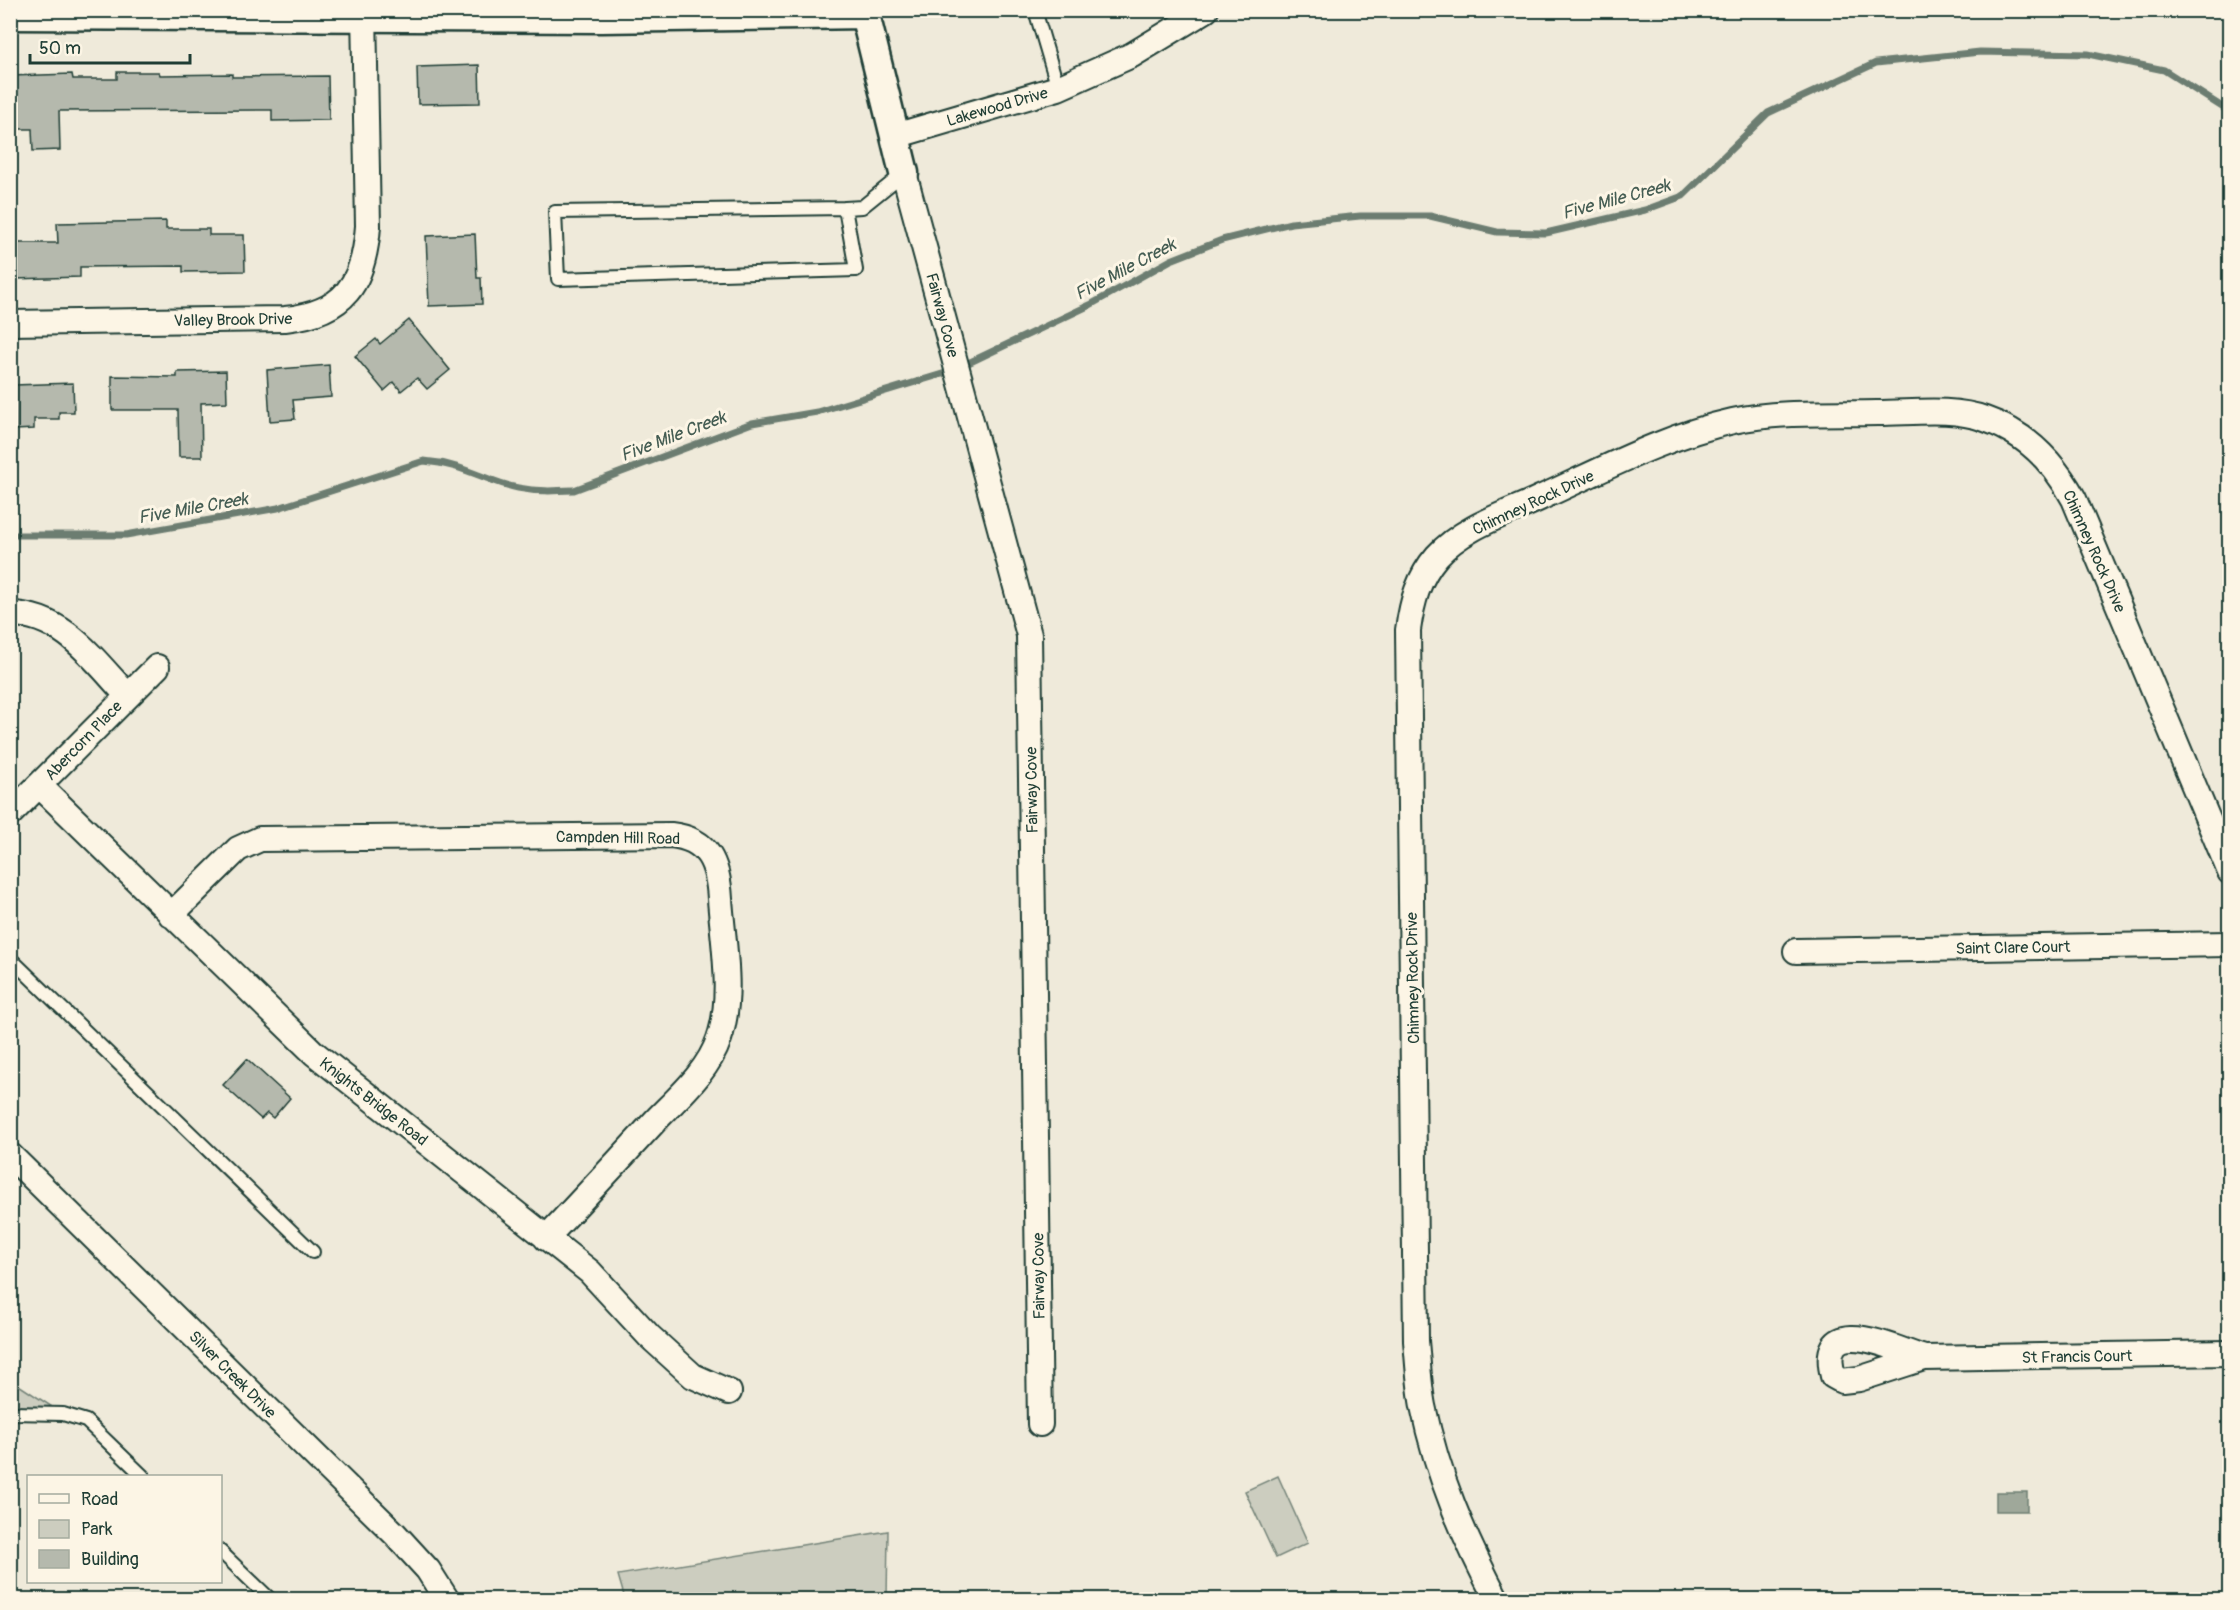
<svg xmlns="http://www.w3.org/2000/svg" width="2240" height="1610" viewBox="0 0 2240 1610" font-family="Pangolin,sans-serif">
<style>
.green{fill:#cccdbf;stroke:#76857a;stroke-width:1.5}
.water{fill:#9fa89a;stroke:#6c7d71;stroke-width:1.5}
.lines{fill:none;stroke-linecap:round;stroke-linejoin:round}
.stream{stroke:#6c7d71;stroke-width:7}
.building{fill:#b5b9ad;stroke:#1f3d34;stroke-width:1.5}
.service-casing{stroke:#1f3d34;stroke-width:16}
.minor-casing{stroke:#1f3d34;stroke-width:28}
.tertiary-casing{stroke:#1f3d34;stroke-width:33}
.service{stroke:#fcf5e5;stroke-width:12}
.minor{stroke:#fcf5e5;stroke-width:24}
.tertiary{stroke:#fcf5e5;stroke-width:28}
.labels{text-anchor:middle;stroke-width:6;stroke-linejoin:round;paint-order:stroke}
.street-label{font-size:16px;fill:#1f3d34;stroke:#fcf5e5}
.water-label{font-size:18px;font-style:italic;fill:#455d53;stroke:#fcf5e5}
</style>
<rect width="100%" height="100%" fill="#efeada"/>
<filter id="ink" filterUnits="userSpaceOnUse"><feTurbulence type="fractalNoise" baseFrequency=".0167" numOctaves="2"/><feDisplacementMap in="SourceGraphic" scale="12" xChannelSelector="R" yChannelSelector="G"/><feConvolveMatrix kernelMatrix="1 2 1 2 8 2 1 2 1" color-interpolation-filters="sRGB"/></filter>
<g filter="url(#ink)">
<path class="green" d="M11 1380 63 1414 11 1413Z
M1278 1476 1308 1543 1276 1558 1245 1491Z
M888 1531 887 1599H625L618 1575Z"/>
<path class="water" d="M1996 1492H2027V1511H1996Z"/>
<g class="lines">
<path class="stream" d="M962 366 1090 305 1171 260 1222 240 1291 223 1360 216H1430L1497 232 1546 233 1645 210 1683 196 1768 113 1876 63 1980 52 2088 54 2164 70 2230 112
M10 535H126L278 508 424 461C464 464 484 481 518 488 538 492 555 491 574 490L752 423 817 412 952 371"/>
</g>
<path class="building" d="M479 65 480 103 418 104 417 67Z
M117 72H159L160 75 232 74V77L328 76 329 120 272 121V110L59 111 60 150 33 151 32 129H12L10 76 72 74 73 79H117Z
M166 221V229H209V235H244L245 271 183 272V266L80 267V277L15 279 14 243H58L57 223Z
M475 234 477 278H481L482 304 429 306 426 236Z
M409 320 450 370 427 389 417 378 401 391 394 382 384 391 355 356 376 339 380 344Z
M329 365 331 397 293 400 295 419 270 421 267 370Z
M226 371 227 402 201 403 202 457H179L178 410H112V376L177 377V372Z
M73 383 74 412H59V419H34V429L15 430 14 385Z
M247 1059 290 1098 273 1118 267 1113 261 1119 223 1085Z"/>
<g class="lines">
<g class="service-casing">
<path id="service" d="M1035 10 1058 88
M845 208 856 270 558 279 555 212 845 208 862 207 904 173
M10 958 313 1252
M10 1413 63 1414 86 1421 143 1476
M220 1551 271 1600"/>
</g>
<g class="minor-casing">
<path id="minor" d="M895 136 1058 88 1132 55 1206 10
M904 173 1029 635 1040 1424
M10 323 285 319C345 313 364 283 368 226L364 10
M10 614C63 614 94 660 127 695
M39 785 314 1053 590 1272 649 1336 693 1376 729 1392
M10 814 157 667
M171 915 238 849 260 839 671 835C709 839 718 864 720 899 723 943 734 996 719 1039 708 1072 678 1097 655 1121 619 1160 583 1199 546 1238
M1796 951 2230 944
M10 1155 395 1534 428 1570 447 1600
M1924 1358C1894 1349 1816 1309 1833 1376L1842 1381 1859 1379 1924 1358 2230 1353
M1497 1600C1464 1537 1437 1475 1423 1406 1419 1385 1418 1362 1416 1341L1408 630C1412 602 1418 578 1437 556 1463 527 1506 514 1540 498 1602 470 1665 436 1733 421 1779 411 1830 414 1877 413 1913 413 1951 407 1985 419 2026 433 2054 462 2074 499L2230 872"/>
</g>
<g class="tertiary-casing">
<path id="tertiary" d="M864 10 904 173
M10 15 601 18 864 14"/>
</g>
<use href="#service" class="service"/>
<use href="#minor" class="minor"/>
<use href="#tertiary" class="tertiary"/>
</g>
</g>
<g class="labels">
<g class="street-label">
<text transform="translate(997 106) rotate(-16)" y="6">Lakewood Drive</text>
<text transform="translate(943 315) rotate(75)" y="6">Fairway Cove</text>
<text transform="translate(233 319) rotate(-1)" y="6">Valley Brook Drive</text>
<text transform="translate(1533 502) rotate(-25)" y="6">Chimney Rock Drive</text>
<text transform="translate(2095 551) rotate(66)" y="6">Chimney Rock Drive</text>
<text transform="translate(83 740) rotate(-46)" y="6">Abercorn Place</text>
<text transform="translate(1031 790) rotate(-91)" y="6">Fairway Cove</text>
<text transform="translate(618 837) rotate(1)" y="6">Campden Hill Road</text>
<text transform="translate(2013 947) rotate(-1)" y="6">Saint Clare Court</text>
<text transform="translate(1412 978) rotate(-91)" y="6">Chimney Rock Drive</text>
<text transform="translate(374 1101) rotate(38)" y="6">Knights Bridge Road</text>
<text transform="translate(1038 1276) rotate(-91)" y="6">Fairway Cove</text>
<text transform="translate(2077 1356) rotate(-1)" y="6">St Francis Court</text>
<text transform="translate(233 1374) rotate(45)" y="6">Silver Creek Drive</text>
</g>
<g class="water-label">
<text transform="translate(1616 199) rotate(-15)" y="6">Five Mile Creek</text>
<text transform="translate(1125 269) rotate(-28)" y="6">Five Mile Creek</text>
<text transform="translate(673 436) rotate(-21)" y="6">Five Mile Creek</text>
<text transform="translate(193 508) rotate(-10)" y="6">Five Mile Creek</text>
</g>
</g>
<rect width="2240" height="1610" fill="none" stroke="#fcf5e5" stroke-width="36"/>
<rect x="18" y="18" width="2204" height="1574" fill="none" stroke="#1f3d34" stroke-width="2" filter="url(#ink)"/>
<rect x="27" y="1475" width="195" height="108" fill="#fcf5e5" stroke="#a4ab9e" stroke-width="1.5"/>
<rect x="39" y="1494" width="30" height="9" fill="#fcf5e5" stroke="#a4ab9e" stroke-width="1.5"/>
<text x="81" y="1505" font-size="18" fill="#1f3d34">Road</text>
<rect x="39" y="1520" width="30" height="18" fill="#cccdbf" stroke="#a4ab9e" stroke-width="1.5"/>
<text x="81" y="1535" font-size="18" fill="#1f3d34">Park</text>
<rect x="39" y="1550" width="30" height="18" fill="#b5b9ad" stroke="#a4ab9e" stroke-width="1.5"/>
<text x="81" y="1565" font-size="18" fill="#1f3d34">Building</text>
<path d="M30 54v9h160v-9" fill="none" stroke="#1f3d34" stroke-width="3"/>
<text x="39" y="54" font-size="18" fill="#1f3d34" stroke="#fcf5e5" stroke-width="4.5" paint-order="stroke">50 m</text>
</svg>
